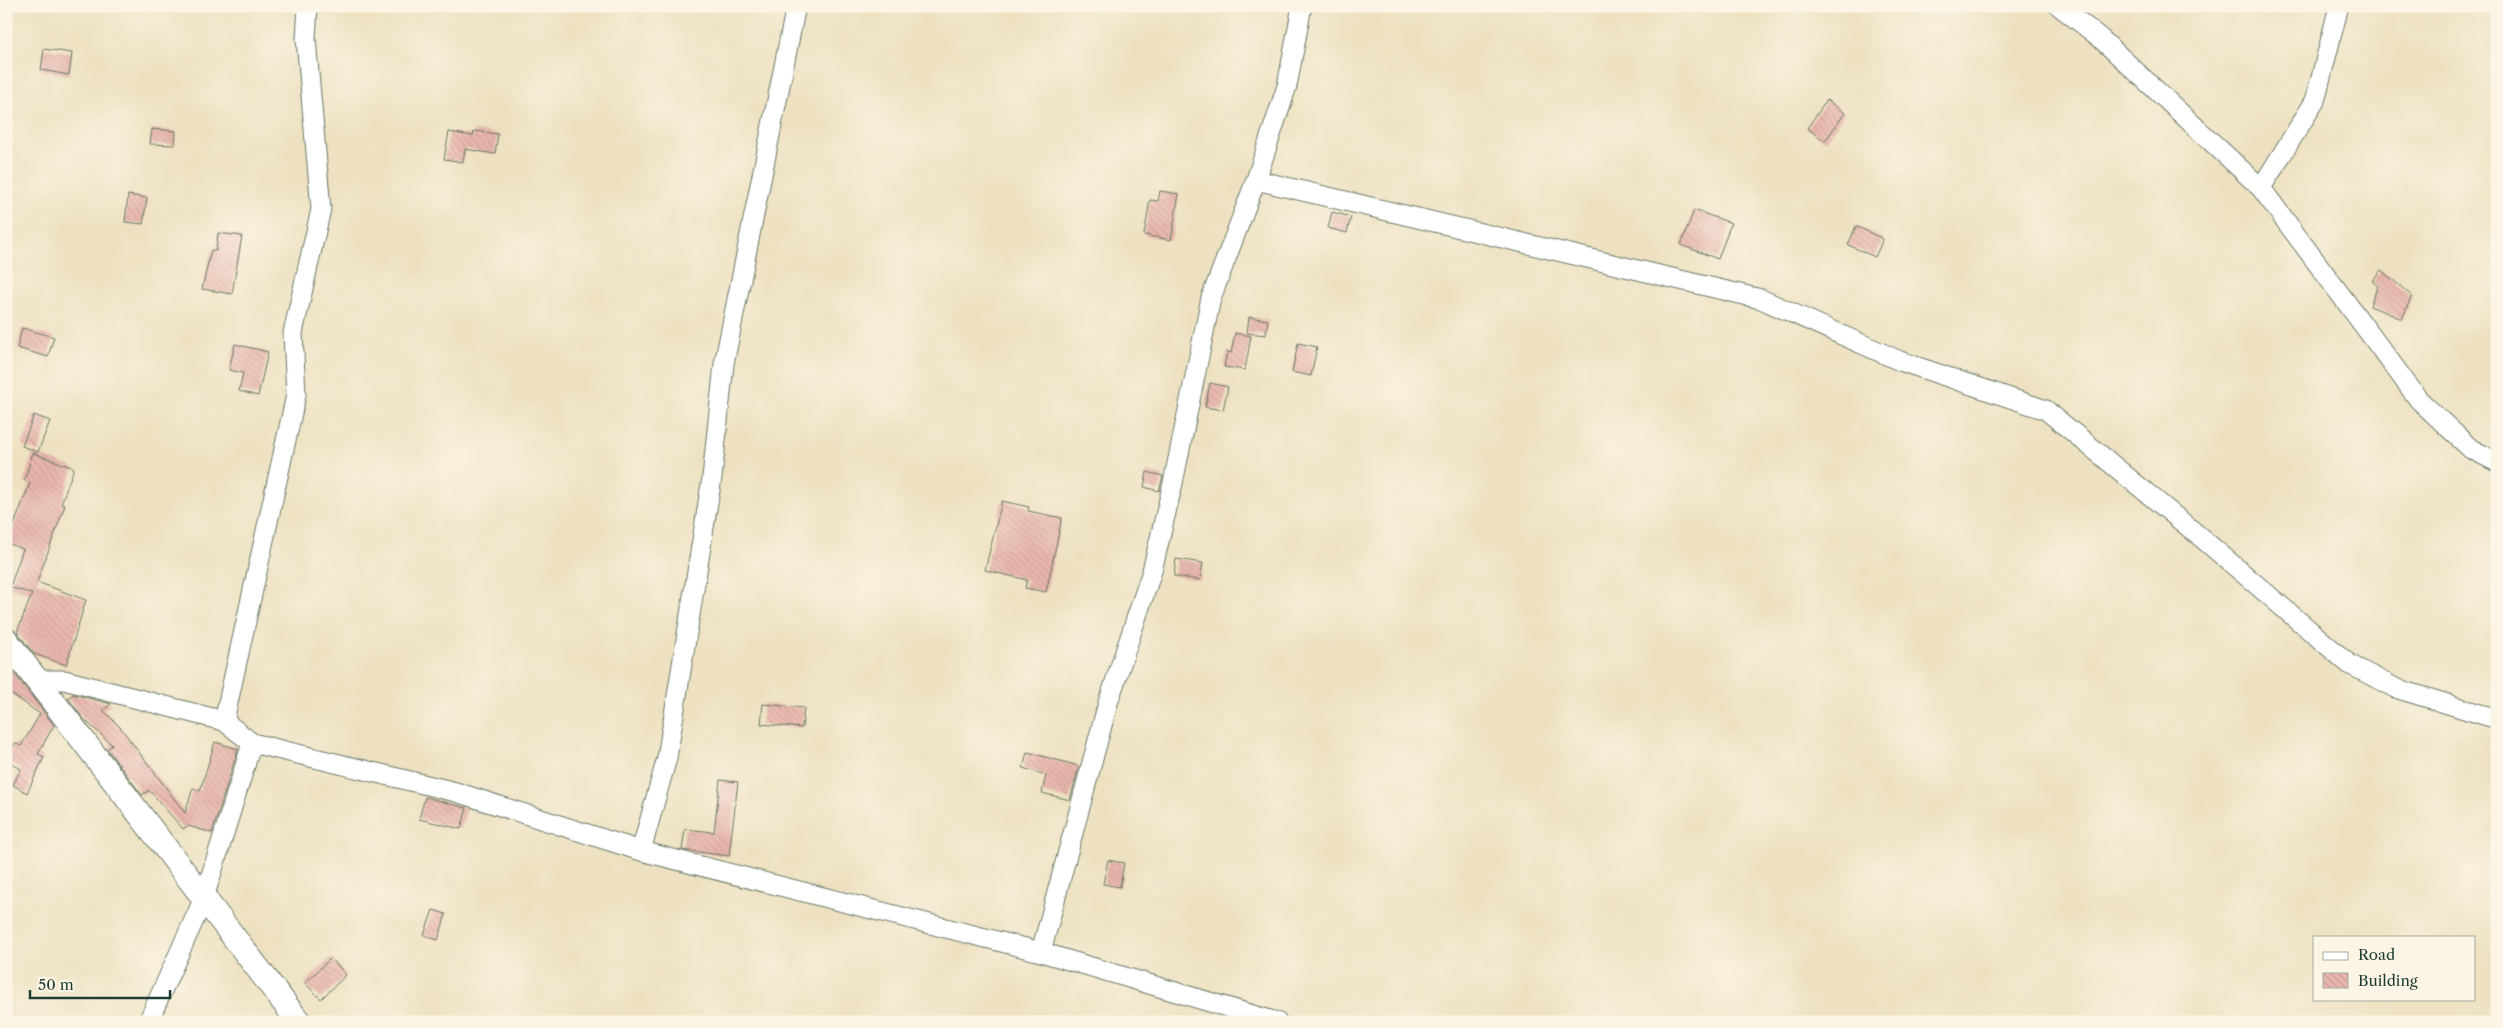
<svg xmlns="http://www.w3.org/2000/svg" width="2503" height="1028" viewBox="0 0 2503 1028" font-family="'Libre Caslon Text',serif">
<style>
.building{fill:url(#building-back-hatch)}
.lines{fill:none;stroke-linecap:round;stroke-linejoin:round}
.minor-casing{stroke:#677665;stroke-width:21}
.major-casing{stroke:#677665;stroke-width:26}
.minor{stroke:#fff;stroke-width:19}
.major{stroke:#fff;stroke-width:24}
</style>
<defs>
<pattern id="building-back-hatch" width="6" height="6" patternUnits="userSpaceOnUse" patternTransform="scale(1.25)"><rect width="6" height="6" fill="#e9b6ad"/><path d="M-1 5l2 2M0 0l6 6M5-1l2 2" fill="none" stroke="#c79d95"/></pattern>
</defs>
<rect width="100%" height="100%" fill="#fcf5e5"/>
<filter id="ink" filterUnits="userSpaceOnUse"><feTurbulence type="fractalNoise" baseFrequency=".02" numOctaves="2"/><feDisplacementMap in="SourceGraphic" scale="10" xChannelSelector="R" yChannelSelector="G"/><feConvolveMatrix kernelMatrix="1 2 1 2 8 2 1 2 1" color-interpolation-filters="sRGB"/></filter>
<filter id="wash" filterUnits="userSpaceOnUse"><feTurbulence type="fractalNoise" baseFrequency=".0096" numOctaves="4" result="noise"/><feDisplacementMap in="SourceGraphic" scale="20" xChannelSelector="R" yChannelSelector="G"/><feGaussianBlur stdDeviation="1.12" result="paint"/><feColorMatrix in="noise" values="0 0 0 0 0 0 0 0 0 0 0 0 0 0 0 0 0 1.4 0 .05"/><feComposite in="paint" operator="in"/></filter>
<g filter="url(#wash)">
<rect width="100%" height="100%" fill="#ede1c1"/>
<g id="blocks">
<path class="building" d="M44 49 72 53 69 75 41 70Z
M1827 100 1845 113 1825 141 1807 128Z
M152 129 176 131 175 145 150 144Z
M474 131 498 134 495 154 465 149 463 162 444 159 449 132 473 136Z
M1160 191 1179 194 1171 240 1144 235 1150 200 1158 201Z
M128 195 147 198 143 224 125 222Z
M1694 210 1731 223 1718 259 1681 245Z
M1332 212 1351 217 1347 233 1328 228Z
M1856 226 1883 239 1875 257 1848 245Z
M218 233 242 236 232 294 202 289 211 250 216 251Z
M2381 270 2412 296 2402 319 2370 306 2378 286 2372 281Z
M1249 317 1268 320 1266 335 1247 333Z
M22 328 54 337 48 357 17 348Z
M1235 333 1251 336 1245 370 1224 367 1227 352 1231 353Z
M1298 343 1317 347 1311 376 1292 372Z
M235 344 268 352 258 396 239 391 243 373 229 370Z
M1210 383 1228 387 1223 410 1205 407Z
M34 415 50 421 38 452 22 446Z
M33 453 74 468 61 504 65 505 37 582 86 600 66 665 34 654 17 632 32 594 10 587 23 549 7 543 30 483 24 481Z
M1147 472 1163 476 1159 491 1144 487Z
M1002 501 1029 507 1028 511 1062 518 1046 592 1025 588 1027 580 985 570Z
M1176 559 1203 563 1200 580 1174 576Z
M6 663 54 725 38 754 44 757 27 793 13 785 21 769 6 760 15 743 21 746 40 714 6 690Z
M73 694 111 704 103 710 120 727 185 813 193 788 200 791 215 742 238 749 212 833 188 826 183 829 149 790 142 795 107 749 112 745 83 718 68 698Z
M763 704 804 708 802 728 761 724Z
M1027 752 1079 766 1070 800 1042 793 1046 775 1023 768Z
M720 780 738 782 729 856 682 850 685 829 714 832Z
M425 797 467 808 461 829 419 819Z
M1108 860 1124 863 1120 887 1103 884Z
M433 910 446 914 438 940 424 935Z
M331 958 346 975 321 999 305 983Z"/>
</g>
</g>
<g filter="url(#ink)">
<use href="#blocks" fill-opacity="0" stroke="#677665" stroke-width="1"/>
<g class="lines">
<g class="minor-casing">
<path id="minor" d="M2059 6 2099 37 2261 188
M2339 6 2315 101 2261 188 2419 400 2471 449 2497 462
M1256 180 1761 299 1900 361 2046 410 2204 540 2349 664 2395 688 2497 719
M36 680H64L224 721 252 743 456 792 641 851 1041 952
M224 721 296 395 293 333 321 209 306 39 308 6
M641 851 667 758 712 478 724 364 796 6
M148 1022 204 898 252 743
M1277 1022 1041 952 1108 703 1152 571 1173 483 1211 298 1256 180 1287 86 1302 6"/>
</g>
<g class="major-casing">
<path id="major" d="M6 640 299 1022"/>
</g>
<use href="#minor" class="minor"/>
<use href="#major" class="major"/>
</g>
</g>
<rect width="2503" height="1028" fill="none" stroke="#fcf5e5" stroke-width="25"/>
<rect x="2313" y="936" width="162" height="65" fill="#fcf5e5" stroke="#a4ab9e"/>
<rect x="2323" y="952" width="25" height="8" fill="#ffffff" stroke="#a4ab9e"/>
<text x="2358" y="960" font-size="15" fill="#1f3d34">Road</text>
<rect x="2323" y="973" width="25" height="15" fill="url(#building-back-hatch)" stroke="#a4ab9e"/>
<text x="2358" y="986" font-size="15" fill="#1f3d34">Building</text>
<path d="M30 990v8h140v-8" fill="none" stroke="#1f3d34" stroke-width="2.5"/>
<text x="38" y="990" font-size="15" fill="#1f3d34" stroke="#fcf5e5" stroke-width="4" paint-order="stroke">50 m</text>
</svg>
